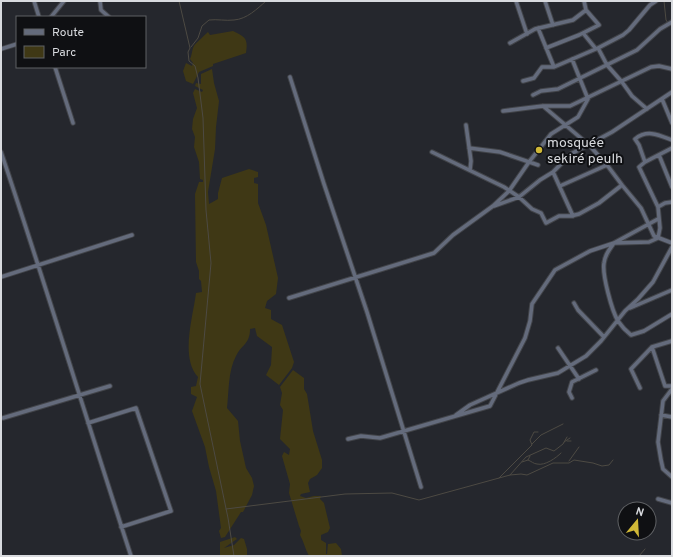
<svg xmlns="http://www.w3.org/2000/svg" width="673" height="557" viewBox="0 0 673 557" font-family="Overpass,sans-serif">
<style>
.green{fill:#3f3815}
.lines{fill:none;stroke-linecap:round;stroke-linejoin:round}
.stream{stroke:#4d4a43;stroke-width:1}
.street-casing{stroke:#424449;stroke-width:5.5}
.street{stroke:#646b7c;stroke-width:3.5}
.poi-dot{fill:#d0b837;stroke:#0f1013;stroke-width:1.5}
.labels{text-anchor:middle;stroke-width:4;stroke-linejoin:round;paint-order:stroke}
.poi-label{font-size:14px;fill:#d8dade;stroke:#0f1013;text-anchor:start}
</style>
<rect width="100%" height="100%" fill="#25272d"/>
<path class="green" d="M233 31C246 37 248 39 246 53L213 64V66L199 72 193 84 186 81 183 71 186 63 192 66 193 63 190 59C192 55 192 49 194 46 195 44 207 33 208 32L210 35Z
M212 69 214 83 219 101 216 127 215 149 208 192 209 204 218 199V193L222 178 249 169 258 172V177L254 178V183L258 184V203L266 225 278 278 276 294 267 301 265 308 271 310V319L282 325 294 362 292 368 279 385 266 375 271 365 272 347 257 336 255 328 250 329C250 344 242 344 236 356 228 371 229 391 227 408L238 421 240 441 246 468 252 478 254 486 252 495 243 512H241L225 537 221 538 219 531 221 528 216 491 209 467 205 447 192 411 197 397 191 394V387L196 386 198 377C180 358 193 317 196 293L202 292 201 281 199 279V271L196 262 195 194 199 182H203V180L200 179 199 162 194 147 195 137 192 129 193 119 197 108 193 93 195 89 202 92 203 90 195 86 196 83 201 84V74Z
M293 370 304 378V389L307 394 313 431 322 460V468L317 475 310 479 308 483 310 492 301 494 300 496 306 498 314 496H321L320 499 324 503 330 528 328 532 321 535V540L326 543V554H327L328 544 336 543 341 549 342 556H309C305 549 304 542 300 535L301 531 299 526 289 493 290 484 282 456 284 452 289 455 290 449 280 439 283 410 280 405 282 393 280 387Z
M235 537 237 539 224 548 234 545 241 538 244 539 247 549V556H220V542Z"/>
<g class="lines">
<path class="stream" d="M179 1 190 48 188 52 189 61 195 66 198 78 203 118 206 210 211 263 200 384 228 518 234 556
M664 1 666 20 668 23
M191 47 198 38 202 26 209 20C217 19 226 21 234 20 247 19 257 9 266 1
M567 441H571
M564 442 570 438
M532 444 541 435 563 424
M528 460C531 461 534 464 537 464 545 466 556 458 561 453
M569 461 579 447
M522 462 528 460 530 456
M510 475 526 457 546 448 554 451 563 444 567 437
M499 478 532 445 530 440 534 432H538
M226 509 345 494 392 493 419 500 510 475 521 474 527 475 553 463H569L574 460 593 463 602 466 609 465 613 460
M639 556 645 549
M668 556 672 555"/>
<g class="street-casing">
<path id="street" d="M34 1 39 17
M100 1 101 10 109 17
M516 1 527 34
M545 1 553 25
M51 17 64 1
M538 28 554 67
M583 33 596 49
M510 43 535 29 573 20 586 10
M546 48 579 35 599 25 586 10 584 1
M598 48 607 65 622 82 632 96 647 109
M1 49 17 44
M55 67 73 123
M290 77 324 184 367 312 421 487
M523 81 534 78 542 67H554L598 48 623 35 629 30 650 5 656 1
M533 95 541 91 558 89 637 50 660 29 672 22
M662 99 672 123
M543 106 589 145 607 165 622 185 641 208 654 236 672 243
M503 111 543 106H570L651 67 659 66 672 69
M466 125 471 161 470 170
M469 148 500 152 538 165
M672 148 645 162 639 167 658 207 665 203 672 202
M1 152C46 286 87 421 131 556
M432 152 504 187 519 197 532 209 541 213 546 223 559 216H571L579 214 599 203 622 185
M659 155 672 187
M645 162 639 145 635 139C647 129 659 135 672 140
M553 172 573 216
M560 186 607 165
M494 206 519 197 540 180 553 172 571 154 612 132 672 92
M658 207 660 228 658 238 649 242 614 243C609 250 605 255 604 263 602 275 612 311 618 321 622 327 626 331 631 335L644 331 672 314
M1 277 132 235
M289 298 434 253 453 235 493 206 509 191 529 162 551 134 578 117 588 99 572 59
M574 303 578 310 604 337
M630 308 672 290
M652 347 665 386H672
M558 348 579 379
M640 388 631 369 652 347 672 341
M672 389 663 401 658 442 661 460 663 469 672 477
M572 398 569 392 572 382 596 370
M456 415 470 405 519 383 528 380 558 373 586 356 601 341 625 311 638 299 653 282 672 247
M661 415 672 417
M3 418 110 386
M88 423 136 408 171 511 121 527
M348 439 361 436 380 438 490 406 525 338 530 321 532 304 555 270 590 251 614 243 658 219
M658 499 672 503"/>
</g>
<use href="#street" class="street"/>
</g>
<circle class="poi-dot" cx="539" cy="150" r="4"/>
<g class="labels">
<g class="poi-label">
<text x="547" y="147">mosquée<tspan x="547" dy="16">sekiré peulh</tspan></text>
</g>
</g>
<rect width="673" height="557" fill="none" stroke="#d8dade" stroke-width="4"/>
<rect x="16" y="16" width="130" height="52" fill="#0f1013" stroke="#5f6164"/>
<rect x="24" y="29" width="20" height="6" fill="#646b7c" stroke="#5f6164"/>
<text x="52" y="36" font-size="12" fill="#d8dade">Route</text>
<rect x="24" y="46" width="20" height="12" fill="#3f3815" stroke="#5f6164"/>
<text x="52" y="56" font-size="12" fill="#d8dade">Parc</text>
<g transform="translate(637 521) rotate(18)"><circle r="19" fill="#0f1013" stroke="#5f6164"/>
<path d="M0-3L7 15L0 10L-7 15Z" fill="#d0b837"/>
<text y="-6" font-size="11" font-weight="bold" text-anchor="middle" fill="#d8dade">N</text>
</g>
</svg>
